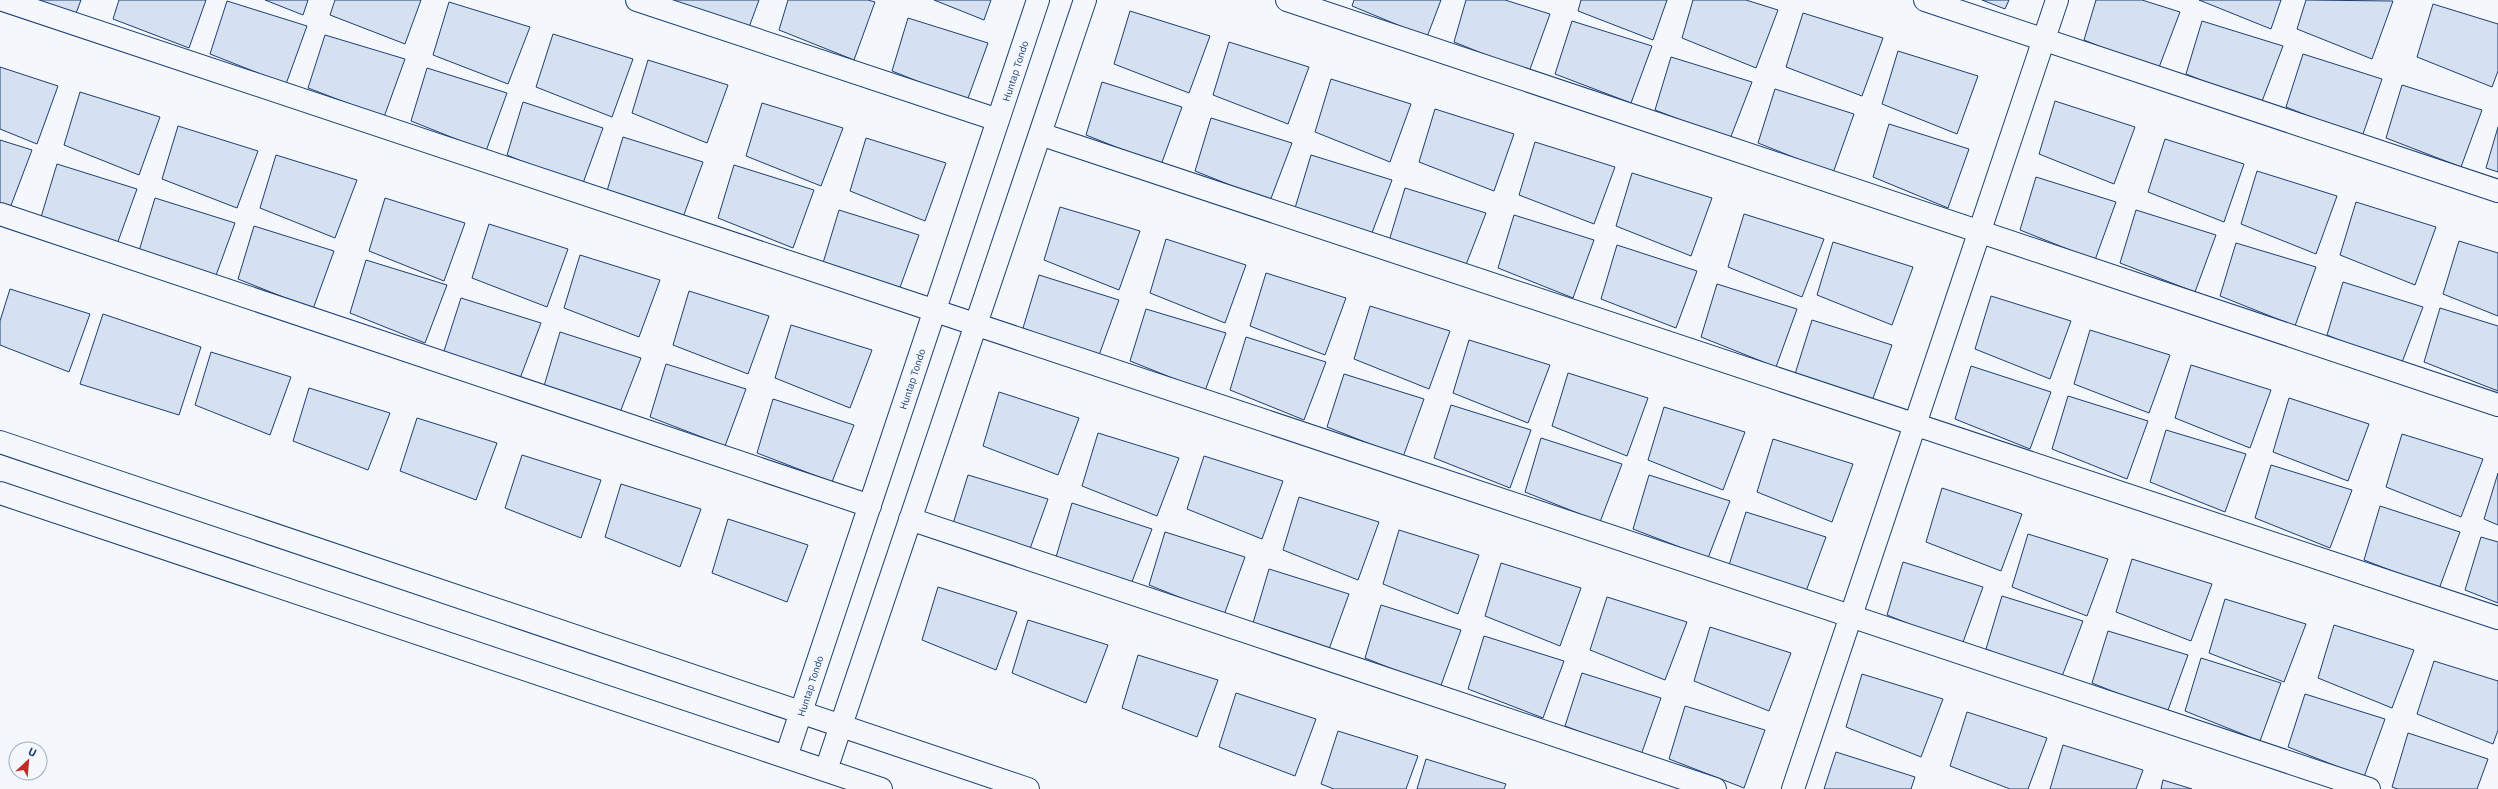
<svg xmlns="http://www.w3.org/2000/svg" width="2498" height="789" viewBox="0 0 2498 789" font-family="'IBM Plex Sans',sans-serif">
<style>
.building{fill:#d5e0f0;stroke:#1d3f73}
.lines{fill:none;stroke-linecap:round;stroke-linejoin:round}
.street-casing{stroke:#1d3f73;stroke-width:24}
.street{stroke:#f4f7fb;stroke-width:22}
.labels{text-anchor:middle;stroke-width:3;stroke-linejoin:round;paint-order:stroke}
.street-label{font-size:10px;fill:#1d3f73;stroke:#f4f7fb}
</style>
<rect width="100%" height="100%" fill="#f4f7fb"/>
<path class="building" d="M36 0H81L75 16Z
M119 0H206L189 48 113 19Z
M265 0H308L303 15Z
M335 0H421L405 44 330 15Z
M672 0H759L748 30Z
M788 0H868L875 2 854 60 779 30Z
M934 0H991L984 20Z
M1354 0H1441L1427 37 1352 6Z
M1466 0H1505L1550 14 1529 72 1454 42Z
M1581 0H1667L1653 40 1578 11Z
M1693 0H1746L1778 10 1756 68 1682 38Z
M1982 0H2009L2005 9Z
M2096 0H2142L2180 12 2158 70 2084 40Z
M2199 0H2281L2271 29Z
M2306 0 2393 1 2372 59 2297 29Z
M227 1 307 26 286 84 210 54Z
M449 2 530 27 508 84 433 55Z
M2433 4 2498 24V71L2492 87 2417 57Z
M1130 11 1210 36 1189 93 1114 64Z
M1803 13 1883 38 1862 96 1786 67Z
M908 18 988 43 967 101 892 71Z
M1572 21 1652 46 1631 103 1555 74Z
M2202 21 2283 46 2261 104 2186 74Z
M553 34 633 59 612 117 536 87Z
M325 35 405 59 384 117 308 88Z
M1229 42 1309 67 1288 124 1213 95Z
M1898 51 1978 76 1957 134 1882 104Z
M2303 54 2382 79 2362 137 2286 107Z
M1671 57 1752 82 1730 139 1655 110Z
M648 60 728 85 707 143 632 113Z
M0 67 58 86 37 144 0 129Z
M427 68 507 93 486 151 411 121Z
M1331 79 1411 104 1390 162 1315 132Z
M1102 82 1182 107 1161 165 1086 135Z
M2402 85 2482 110 2461 167 2386 138Z
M1775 89 1854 114 1833 173 1758 143Z
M80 92 160 117 139 175 64 145Z
M2055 101 2135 127 2114 184 2039 154Z
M523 102 603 128 582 186 507 155Z
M762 103 843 128 821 186 746 156Z
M1435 109 1514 134 1494 191 1419 162Z
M1211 118 1292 143 1270 201 1195 171Z
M1889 124 1969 149 1948 208 1873 177Z
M178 126 258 151 237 208 162 179Z
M2498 127V172L2486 168Z
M623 137 703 162 682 220 607 191Z
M866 138 946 163 925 221 850 191Z
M2165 139 2244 164 2224 222 2148 192Z
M0 140 32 150 10 208 0 204Z
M1535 142 1615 167 1594 224 1519 195Z
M276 155 357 180 335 238 260 208Z
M1311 155 1392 180 1370 238 1295 208Z
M57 164 137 189 116 247 41 217Z
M734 165 814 190 793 248 718 218Z
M2257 171 2337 196 2316 254 2241 224Z
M1632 173 1712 198 1691 256 1616 226Z
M2036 177 2116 202 2095 260 2020 230Z
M1405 188 1486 213 1464 270 1389 241Z
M155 198 235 223 214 281 139 251Z
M385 198 465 223 444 281 369 251Z
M2356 202 2436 227 2415 285 2340 255Z
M1060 207 1140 231 1119 290 1044 260Z
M839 210 919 235 898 293 823 263Z
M2136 210 2216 235 2195 292 2120 263Z
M1744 214 1824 239 1802 297 1728 267Z
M1514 215 1594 240 1573 298 1498 268Z
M489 224 568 249 547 307 472 278Z
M254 226 334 251 313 309 238 279Z
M1166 239 1246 265 1225 323 1150 293Z
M2459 241 2498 253V316L2443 294Z
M1833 242 1913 267 1892 325 1817 295Z
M2236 243 2316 267 2295 326 2220 296Z
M1617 245 1697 271 1676 328 1601 299Z
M580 255 660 280 639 337 564 308Z
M366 260 447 285 425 343 350 313Z
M1266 273 1346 298 1325 355 1250 326Z
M1039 275 1119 300 1098 358 1023 328Z
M2343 282 2423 307 2401 365 2327 335Z
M1717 284 1797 309 1776 367 1701 337Z
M10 289 90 314 69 372 0 345V321Z
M689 291 769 316 748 374 673 345Z
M1991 296 2071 321 2050 379 1975 349Z
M461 298 541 323 519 381 444 351Z
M1370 306 1450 331 1429 389 1354 359Z
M2440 308 2498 326V391L2424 362Z
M1146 309 1226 333 1205 391 1130 361Z
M103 314 201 347 179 415 80 384Z
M1812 320 1892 345 1871 404 1795 374Z
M791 325 872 350 850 408 775 378Z
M2090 330 2170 355 2149 413 2074 384Z
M560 332 641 358 619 415 544 386Z
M1246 337 1326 362 1304 420 1230 390Z
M1469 340 1550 365 1528 423 1453 393Z
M211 352 291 377 270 435 195 405Z
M666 364 746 389 725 446 650 417Z
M2191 365 2271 390 2250 448 2175 418Z
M1971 366 2051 392 2030 449 1955 419Z
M1568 373 1648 398 1627 456 1552 426Z
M1344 374 1424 399 1403 457 1327 427Z
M309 388 390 413 368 470 293 441Z
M999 392 1079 418 1058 475 983 446Z
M2068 396 2148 421 2127 479 2052 449Z
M2289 398 2369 424 2348 481 2273 452Z
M773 399 854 425 832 482 757 453Z
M1451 405 1531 430 1510 488 1434 458Z
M1664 407 1745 432 1723 490 1648 460Z
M417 418 497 443 476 500 400 471Z
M2166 430 2246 454 2225 512 2150 482Z
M1098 433 1179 458 1157 516 1082 486Z
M2402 434 2483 459 2461 517 2386 487Z
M1541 438 1622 464 1600 522 1525 492Z
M1773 439 1853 464 1832 522 1757 492Z
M522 455 601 480 581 538 505 508Z
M1204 456 1283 481 1262 539 1187 509Z
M2271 465 2352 490 2330 548 2255 518Z
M2498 473V525L2484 519Z
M968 475 1048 499 1027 557 952 527Z
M1649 475 1730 501 1708 558 1633 529Z
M621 484 701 509 680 567 605 537Z
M1942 488 2022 514 2001 571 1926 542Z
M1299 497 1379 522 1358 580 1283 550Z
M1072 503 1152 529 1130 587 1056 557Z
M2380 506 2460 532 2439 589 2364 560Z
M1746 512 1826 537 1805 594 1729 565Z
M728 519 808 545 787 602 712 573Z
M1399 530 1479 555 1458 614 1383 584Z
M1165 532 1245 557 1224 615 1149 585Z
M2028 534 2108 559 2087 616 2012 587Z
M2481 537 2498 542V603L2465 590Z
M2132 559 2212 584 2191 641 2116 612Z
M1903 562 1983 587 1962 645 1887 615Z
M1501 563 1581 588 1560 646 1485 616Z
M1269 569 1349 594 1328 652 1253 623Z
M938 587 1017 612 996 670 922 640Z
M2002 596 2083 621 2061 679 1986 649Z
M1607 597 1687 622 1665 680 1590 650Z
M2225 599 2306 624 2284 682 2209 653Z
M1381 605 1461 630 1440 688 1365 658Z
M1028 620 1108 645 1086 703 1012 673Z
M2334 625 2414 650 2392 708 2318 678Z
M1710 627 1791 653 1769 711 1694 681Z
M2108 631 2188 655 2167 713 2092 683Z
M1484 636 1564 661 1543 718 1468 689Z
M1138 655 1218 680 1197 737 1122 708Z
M2201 658 2281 683 2260 741 2185 711Z
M2434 661 2498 681V730L2493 744 2417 714Z
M1582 673 1661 698 1641 755 1565 726Z
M1862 674 1943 699 1921 757 1846 727Z
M1236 693 1316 719 1295 776 1219 747Z
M2305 694 2385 719 2364 777 2288 747Z
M1685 706 1765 730 1744 788 1669 759Z
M1967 712 2047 738 2028 789H2010L1950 766Z
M1338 731 1418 756 1406 789H1334L1321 784Z
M2408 733 2488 759 2477 789H2398L2392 787Z
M2063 745 2143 770 2136 789H2050Z
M1836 752 1915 777 1911 789H1824Z
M1426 759 1506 784 1504 789H1417Z
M2163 780 2192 789H2161Z"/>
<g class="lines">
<g class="street-casing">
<path id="street" d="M3 0 2369 789
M637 0 998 120
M1287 0 2498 405
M1925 0 2498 191
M1040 134 2498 618
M0 214 870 506
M0 442 1028 789
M0 493 881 789
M910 519 1715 789
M786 757 1038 0
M826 770 1085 0
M1793 789 2057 0"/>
</g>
<use href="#street" class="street"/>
</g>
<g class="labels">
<g class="street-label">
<text transform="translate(1015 71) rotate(-72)" y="4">Huntap Tondo</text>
<text transform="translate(912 379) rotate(-72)" y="4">Huntap Tondo</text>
<text transform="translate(810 686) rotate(-72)" y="4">Huntap Tondo</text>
</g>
</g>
<g transform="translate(28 761) rotate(26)"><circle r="19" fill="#f4f7fb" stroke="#9eadc5"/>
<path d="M0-3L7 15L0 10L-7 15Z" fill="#c62828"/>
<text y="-6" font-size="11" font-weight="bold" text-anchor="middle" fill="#1d3f73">U</text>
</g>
</svg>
